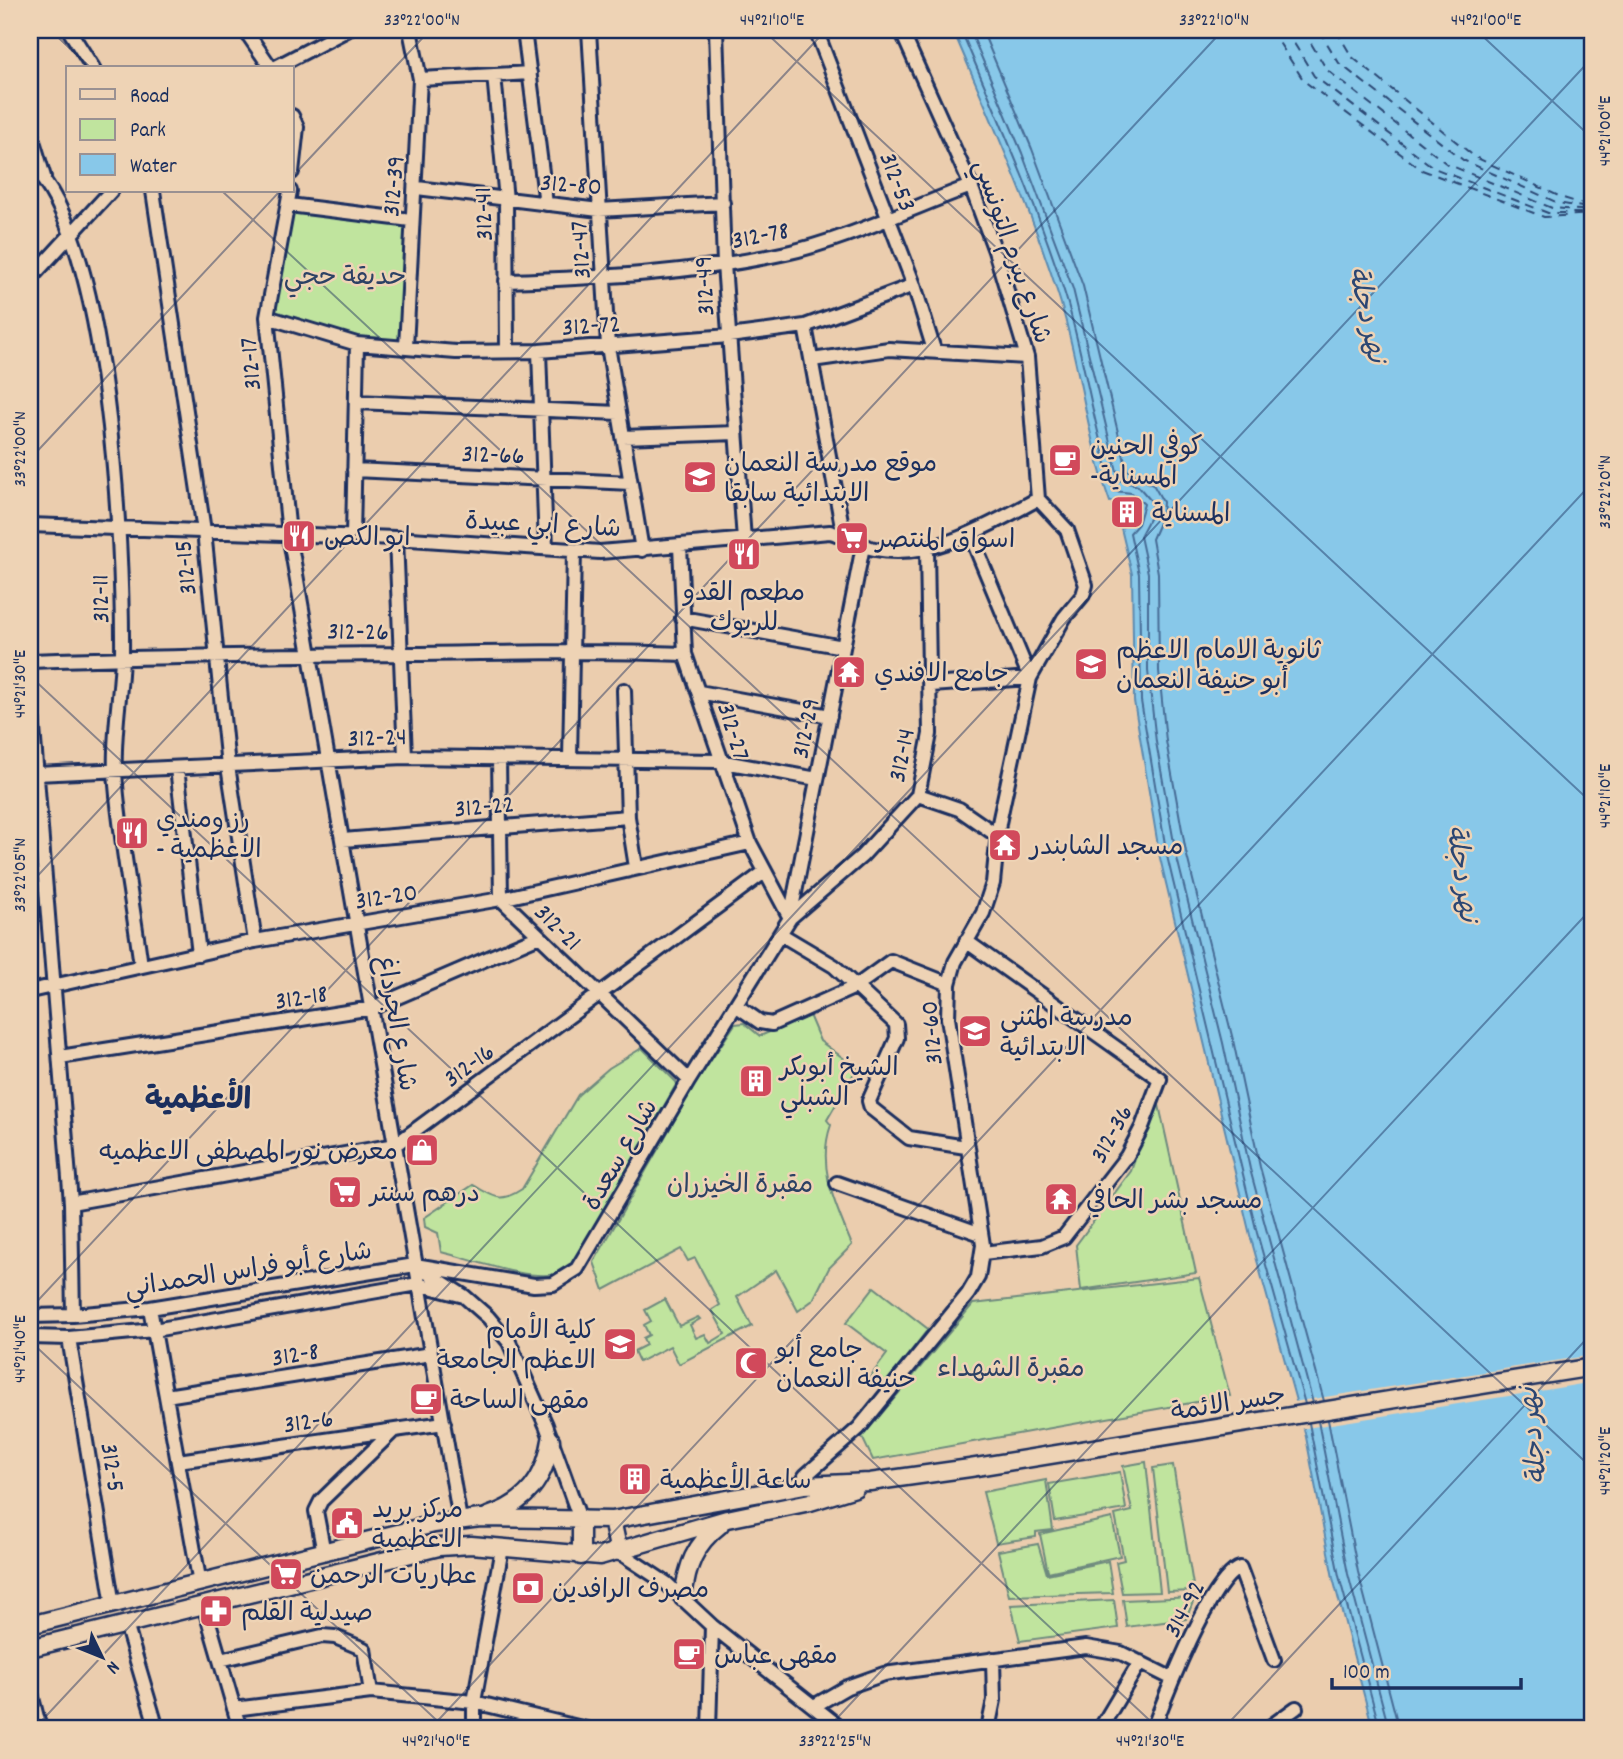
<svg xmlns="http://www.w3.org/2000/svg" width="1623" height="1759" viewBox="0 0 1623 1759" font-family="Dekko,'Playpen Sans Arabic',sans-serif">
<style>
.green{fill:#c0e49e;stroke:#6e8a7e;stroke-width:2}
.water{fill:#88c8e9;stroke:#5c8bb1;stroke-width:2}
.pier{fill:#ebcdae}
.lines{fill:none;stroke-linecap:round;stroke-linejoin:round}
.shore{stroke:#476c96;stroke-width:2}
.ferry{stroke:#2b4673;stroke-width:2;stroke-dasharray:9 7;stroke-linecap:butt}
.minor-casing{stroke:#1b2f5e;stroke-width:18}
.major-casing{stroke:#1b2f5e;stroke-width:21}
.minor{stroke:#eed3b5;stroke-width:12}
.major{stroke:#eed3b5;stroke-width:16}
.ticks{fill:none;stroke:#1b2f5e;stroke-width:2;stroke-opacity:0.45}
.labels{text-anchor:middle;stroke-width:5;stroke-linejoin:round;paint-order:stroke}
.street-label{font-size:26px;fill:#1b2f5e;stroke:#eed3b5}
.park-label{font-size:26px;fill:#2c4164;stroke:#eed3b5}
.poi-label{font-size:26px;fill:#1b2f5e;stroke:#eed3b5;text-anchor:start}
.water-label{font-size:28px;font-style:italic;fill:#2b4673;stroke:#eed3b5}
.quarter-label{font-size:30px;font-weight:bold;fill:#1b2f5e;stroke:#eed3b5}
.neatline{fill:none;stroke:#1b2f5e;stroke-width:2.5}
.ticks-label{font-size:18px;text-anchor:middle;fill:#1b2f5e}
</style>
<rect width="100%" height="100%" fill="#ebcdae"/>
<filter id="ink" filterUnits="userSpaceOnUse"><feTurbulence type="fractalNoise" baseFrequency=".0143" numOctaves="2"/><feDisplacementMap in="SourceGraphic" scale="14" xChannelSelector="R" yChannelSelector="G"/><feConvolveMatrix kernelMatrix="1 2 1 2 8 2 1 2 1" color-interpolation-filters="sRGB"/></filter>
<g filter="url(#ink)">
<path class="green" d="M289 205 404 219 412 237 406 347 357 344 267 317Z
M809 1015 820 1041 857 1068 827 1120 831 1125C816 1167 836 1206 852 1245L829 1268 813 1300 798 1311 776 1270 737 1297 752 1326 679 1364 670 1346 639 1362 634 1351 646 1345 643 1338 649 1335 644 1325 651 1321 645 1310 665 1299 679 1326 698 1317 700 1319 690 1325 696 1338 705 1334 710 1343 725 1334 712 1310 720 1305 695 1258 688 1261 681 1249 604 1290 594 1262 694 1086 735 1024 744 1023 760 1036Z
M642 1048 677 1083 578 1257C571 1263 565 1271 556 1274 527 1281 471 1259 441 1252L438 1233 425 1227 424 1218 473 1185C495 1197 499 1204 522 1189L578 1095 609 1068Z
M1157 1096 1196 1273 1081 1290 1076 1245 1131 1171Z
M1199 1278 1230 1396 873 1460 862 1437 973 1304Z
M874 1287 928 1329 883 1387 870 1377 887 1354 846 1323Z
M1146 1462 1160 1592 1122 1593 1116 1562 1124 1560 1115 1515 1132 1511 1123 1466Z
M1173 1465 1194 1591 1167 1592 1153 1468Z
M1120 1472 1126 1509 1055 1521 1049 1484Z
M1046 1480 1053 1530 1036 1532V1537L996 1543 983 1492Z
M1112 1518 1120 1556 1048 1572 1040 1534Z
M1038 1544 1047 1574 1108 1561 1113 1593 1009 1596 998 1551Z
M1195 1597 1186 1619 1127 1627 1123 1600Z
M1114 1600 1118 1628 1020 1641 1011 1605Z"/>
<path class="water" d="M953 30H1593V1729H1373L1333 1578 1306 1437 1250 1235 1160 858 1134 701 1132 574 1121 528 1132 521 1137 506 1128 499 1110 502C1086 435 1080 362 1058 294 1029 204 990 117 953 30Z"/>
<path class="pier" d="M1593 1355V1382L1546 1390 1300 1429 1293 1402Z"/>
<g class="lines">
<path class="shore" d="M961 30C997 116 1037 204 1065 294 1085 359 1093 427 1114 491L1132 493 1144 504 1138 524 1130 533 1139 574 1141 701 1167 856 1257 1233 1305 1404
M970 30 1022 153 1073 289 1119 480 1138 486 1152 502V513L1140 536 1148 573V671L1156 742 1176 854 1223 1043 1250 1169 1313 1403
M982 30 1032 149 1083 286 1127 470 1154 486 1163 502 1162 516 1152 539 1158 573 1159 671 1166 741 1186 852 1233 1040 1260 1167 1324 1401
M1328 1420 1358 1572 1399 1729
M1318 1421 1348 1574 1389 1729
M1309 1423 1339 1576 1380 1729"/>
<path class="ferry" d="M1271 30 1304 81 1422 170 1544 217 1593 214
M1286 30 1314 76 1434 168 1548 213H1593
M1303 30 1327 70 1447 164 1552 208 1593 211
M1319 30 1339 63 1463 160 1558 203 1593 209
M1336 30 1352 57 1475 157 1563 198 1593 207"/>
<g class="minor-casing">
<path id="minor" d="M69 30 93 68
M245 30 271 68
M524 30 546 204
M589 30 608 346 642 550
M716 30 724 264 744 540
M816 30 914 285 934 350
M901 30 971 186 995 251 1027 357 1038 499
M274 68 347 30
M494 75 506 200 507 351
M420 79 530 73
M292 116 297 127 292 172
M30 131 44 177
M30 165C110 236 123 549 122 656 121 694 113 734 115 772 119 836 133 902 141 966
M417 188 599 210 723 203
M153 191 204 531 228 766 255 941
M290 191 267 317 289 534 460 1520
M289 205 411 220
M30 279 111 191
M506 281C599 278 695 273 786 253 849 239 910 208 971 186
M267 317 357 344 456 352 539 351 729 336 805 326 914 285
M805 326 844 537
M406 347 420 79 410 30
M539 351 546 548
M812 360 889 349 1027 357
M356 402 619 413
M623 437 736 433
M354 470 631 483
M30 525 396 538 600 552 830 532C846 536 858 546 875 549 933 560 989 525 1038 499
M353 536 357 344
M396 538 405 757
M680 546 685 654 750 843 790 918
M682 618 843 647
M30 661C154 657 278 655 402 654 497 653 590 650 685 654
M931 685 1030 678 1064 618 1083 595 1086 585 1067 530 1038 499
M30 690 71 1203 73 1315
M624 690 628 817 636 867
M699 692 830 716
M499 758 501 899 689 1080
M570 759 574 551
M177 768 199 954
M36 774 405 757 719 761 817 779
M918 795 959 809 998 836
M343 840 628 817
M790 918 862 856 918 795 930 734 927 548
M782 935 834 966 896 1024 897 1038 869 1101 871 1108 909 1138 966 1147
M966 941 1160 1079 1142 1127 1127 1156 1064 1237 1042 1246 983 1253
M30 991 255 941 501 899 750 843
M737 1006 760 1022 772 1024 855 987 891 961 949 984
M60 1057 372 1008 537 937
M837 1183 981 1234
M71 1203 395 1145 763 873
M418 1267 464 1296 488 1317 509 1342 546 1425 581 1522
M150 1308 200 1584
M30 1316 73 1315 150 1308 415 1265 534 1285 553 1284 577 1269 689 1080 790 918 863 546
M30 1337 69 1338 154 1330 418 1284 464 1296
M69 1338 113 1605
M166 1396 431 1354
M178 1461 444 1423
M805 1485V1476L859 1428 968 1294 978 1277 983 1245 948 1018 949 984 955 962 983 913 993 883 999 823 1030 678 970 534
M619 1552 666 1583 712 1626 842 1729
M324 1553 316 1511 321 1501 393 1431
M204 1605 240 1729
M126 1624 157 1729
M220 1660 322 1636 335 1637 364 1649 371 1692
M30 1690 40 1729
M814 1706 847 1687 884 1674 1086 1647 1121 1653 1171 1678
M234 1709 371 1692 474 1702 586 1729
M474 1729V1702L502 1548
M709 1729 712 1626
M988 1729 994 1700 993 1659
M1100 1729 1140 1662
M1153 1729C1164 1700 1212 1575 1240 1568L1274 1660
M1267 1729 1296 1708"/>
</g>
<g class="major-casing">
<path id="major" d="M488 1516C527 1503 545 1479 551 1440
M612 1520 619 1552
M581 1556V1522
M683 1598C687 1566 694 1545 720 1525
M30 1625 434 1524 480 1518 612 1520 805 1485 870 1482 970 1468 1593 1367
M30 1648 439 1547 471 1545 600 1556 727 1519 810 1502 855 1488"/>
</g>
<use href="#minor" class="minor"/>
<use href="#major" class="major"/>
</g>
</g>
<path class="ticks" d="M50 30 91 68M763 30 1593 804M1476 30 1593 139M30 34 34 30M292 177 430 30M222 191 1593 1469M30 459 280 191M30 676 1159 1729M30 884 826 30M30 1309 1223 30M30 1341 446 1729M34 1729 1593 57M430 1729 1593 482M827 1729 1593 907M1223 1729 1593 1332"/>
<defs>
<g id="cafe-square" transform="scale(1.75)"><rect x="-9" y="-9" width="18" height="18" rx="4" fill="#d1495b" stroke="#eed3b5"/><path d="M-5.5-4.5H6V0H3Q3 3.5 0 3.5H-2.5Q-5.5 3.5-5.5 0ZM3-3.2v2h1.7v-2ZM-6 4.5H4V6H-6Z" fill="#fff"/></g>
<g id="school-square" transform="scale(1.75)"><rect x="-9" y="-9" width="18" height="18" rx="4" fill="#d1495b" stroke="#eed3b5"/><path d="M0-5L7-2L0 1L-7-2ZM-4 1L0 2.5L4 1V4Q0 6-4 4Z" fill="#fff"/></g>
<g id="building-square" transform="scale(1.75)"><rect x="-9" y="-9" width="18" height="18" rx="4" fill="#d1495b" stroke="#eed3b5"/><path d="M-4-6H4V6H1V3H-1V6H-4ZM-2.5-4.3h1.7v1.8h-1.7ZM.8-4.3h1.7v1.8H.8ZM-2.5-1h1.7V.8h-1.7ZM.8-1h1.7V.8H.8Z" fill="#fff"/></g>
<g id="restaurant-square" transform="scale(1.75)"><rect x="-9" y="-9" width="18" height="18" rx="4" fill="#d1495b" stroke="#eed3b5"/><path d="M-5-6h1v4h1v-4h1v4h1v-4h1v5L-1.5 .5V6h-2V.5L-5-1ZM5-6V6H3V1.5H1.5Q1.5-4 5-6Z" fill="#fff"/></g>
<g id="supermarket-square" transform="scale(1.75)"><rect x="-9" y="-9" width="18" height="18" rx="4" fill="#d1495b" stroke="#eed3b5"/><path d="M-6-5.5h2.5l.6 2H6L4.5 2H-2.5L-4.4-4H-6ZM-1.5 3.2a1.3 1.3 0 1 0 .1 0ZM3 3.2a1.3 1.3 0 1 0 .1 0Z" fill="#fff"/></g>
<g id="temple-square" transform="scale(1.75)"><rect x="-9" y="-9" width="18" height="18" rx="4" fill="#d1495b" stroke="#eed3b5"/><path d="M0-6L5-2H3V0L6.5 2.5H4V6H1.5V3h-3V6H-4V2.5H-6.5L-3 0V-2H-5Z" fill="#fff"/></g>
<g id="shop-square" transform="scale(1.75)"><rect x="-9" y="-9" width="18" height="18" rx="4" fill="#d1495b" stroke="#eed3b5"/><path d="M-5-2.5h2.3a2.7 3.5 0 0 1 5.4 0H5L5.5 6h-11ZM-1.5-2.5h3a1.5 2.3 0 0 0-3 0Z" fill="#fff"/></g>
<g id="university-square" transform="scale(1.75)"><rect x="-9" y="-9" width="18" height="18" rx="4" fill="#d1495b" stroke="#eed3b5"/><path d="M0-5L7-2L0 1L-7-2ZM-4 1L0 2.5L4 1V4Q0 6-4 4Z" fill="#fff"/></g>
<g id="mosque-square" transform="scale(1.75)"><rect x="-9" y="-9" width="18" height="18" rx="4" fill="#d1495b" stroke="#eed3b5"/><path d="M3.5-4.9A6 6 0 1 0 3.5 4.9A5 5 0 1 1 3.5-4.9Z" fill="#fff"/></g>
<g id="civic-square" transform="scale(1.75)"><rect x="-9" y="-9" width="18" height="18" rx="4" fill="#d1495b" stroke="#eed3b5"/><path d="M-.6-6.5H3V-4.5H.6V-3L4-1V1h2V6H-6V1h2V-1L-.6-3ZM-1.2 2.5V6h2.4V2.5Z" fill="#fff"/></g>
<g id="bank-square" transform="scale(1.75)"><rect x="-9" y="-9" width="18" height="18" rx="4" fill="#d1495b" stroke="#eed3b5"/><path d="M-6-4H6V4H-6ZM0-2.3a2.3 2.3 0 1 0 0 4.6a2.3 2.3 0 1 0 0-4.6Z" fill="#fff"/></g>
<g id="pharmacy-square" transform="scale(1.75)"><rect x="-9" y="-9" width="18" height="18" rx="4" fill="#d1495b" stroke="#eed3b5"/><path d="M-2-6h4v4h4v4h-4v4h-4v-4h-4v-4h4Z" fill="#fff"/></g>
</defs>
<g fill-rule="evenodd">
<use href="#cafe-square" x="1065" y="460"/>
<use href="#school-square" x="700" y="477"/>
<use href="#building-square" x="1127" y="512"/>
<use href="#restaurant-square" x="299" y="536"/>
<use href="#supermarket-square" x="852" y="538"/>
<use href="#restaurant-square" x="744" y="554"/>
<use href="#school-square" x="1091" y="664"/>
<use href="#temple-square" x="849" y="672"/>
<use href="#restaurant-square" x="132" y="833"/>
<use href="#temple-square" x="1005" y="845"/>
<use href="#school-square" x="975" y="1031"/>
<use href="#building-square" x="756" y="1081"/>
<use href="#shop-square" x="422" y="1150"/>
<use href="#supermarket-square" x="345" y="1192"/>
<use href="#temple-square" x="1061" y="1199"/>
<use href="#university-square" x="620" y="1344"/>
<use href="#mosque-square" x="751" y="1363"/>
<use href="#cafe-square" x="426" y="1399"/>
<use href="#building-square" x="635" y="1479"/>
<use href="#civic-square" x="347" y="1523"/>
<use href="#supermarket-square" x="286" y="1574"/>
<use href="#bank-square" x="528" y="1588"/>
<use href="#pharmacy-square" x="216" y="1611"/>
<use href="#cafe-square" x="689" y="1654"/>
</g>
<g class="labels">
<g class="street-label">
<text transform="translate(899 181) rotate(69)" y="9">312-53</text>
<text transform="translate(571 183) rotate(4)" y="9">312-80</text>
<text transform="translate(392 186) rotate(-85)" y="9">312-39</text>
<text transform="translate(482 214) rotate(-92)" y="9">312-41</text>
<text transform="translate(760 234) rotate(-11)" y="9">312-78</text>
<text transform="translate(579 250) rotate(-94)" y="9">312-47</text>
<text transform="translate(1014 251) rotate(71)" y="9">شارع بيرم التونسي</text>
<text transform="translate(703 286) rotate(-93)" y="9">312-49</text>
<text transform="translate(591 324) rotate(-4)" y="9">312-72</text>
<text transform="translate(249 364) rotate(-95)" y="9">312-17</text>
<text transform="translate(493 453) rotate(2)" y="9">312-66</text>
<text transform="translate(543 523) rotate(3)" y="9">شارع ابي عبيدة</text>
<text transform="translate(184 568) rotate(-96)" y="9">312-15</text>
<text transform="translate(99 599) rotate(-91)" y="9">312-11</text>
<text transform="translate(358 630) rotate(1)" y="9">312-26</text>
<text transform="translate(804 728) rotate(-79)" y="9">312-29</text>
<text transform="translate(735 731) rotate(73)" y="9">312-27</text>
<text transform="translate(377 736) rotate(-2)" y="9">312-24</text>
<text transform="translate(900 755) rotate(-79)" y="9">312-14</text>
<text transform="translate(484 805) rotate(-5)" y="9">312-22</text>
<text transform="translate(386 895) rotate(-9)" y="9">312-20</text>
<text transform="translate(559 926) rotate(45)" y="9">312-21</text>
<text transform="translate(301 996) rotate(-9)" y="9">312-18</text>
<text transform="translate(398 1023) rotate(80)" y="9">شارع الجرداغ</text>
<text transform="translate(930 1033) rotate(-95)" y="9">312-60</text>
<text transform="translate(468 1064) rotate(-36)" y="9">312-16</text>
<text transform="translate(1110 1133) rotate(-61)" y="9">312-36</text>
<text transform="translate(619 1154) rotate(-60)" y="9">شارع سعدة</text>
<text transform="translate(248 1268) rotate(-9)" y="9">شارع أبو فراس الحمداني</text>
<text transform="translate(295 1353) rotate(-9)" y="9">312-8</text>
<text transform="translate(1228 1402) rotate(-9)" y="9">جسر الائمة</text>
<text transform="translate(308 1420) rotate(-8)" y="9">312-6</text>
<text transform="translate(114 1467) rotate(81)" y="9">312-5</text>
<text transform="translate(1183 1608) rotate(-62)" y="9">314-92</text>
</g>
<g class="park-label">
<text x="345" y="284">حديقة حجي</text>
<text x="740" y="1192">مقبرة الخيزران</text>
<text x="1011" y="1376">مقبرة الشهداء</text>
</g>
<g class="poi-label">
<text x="1090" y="454">كوفي الحنين<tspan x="1090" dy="30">-المسناية</tspan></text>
<text x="724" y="471">موقع مدرسة النعمان<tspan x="724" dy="30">الابتدائية سابقا</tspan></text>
<text x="1152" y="521">المسناية</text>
<text x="324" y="545">ابو الكص</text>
<text x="876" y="547">اسواق المنتصر</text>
<text x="744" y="600" text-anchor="middle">مطعم القدو<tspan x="744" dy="30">للريوك</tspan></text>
<text x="1116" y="658">ثانوية الامام الاعظم<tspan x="1116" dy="30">أبو حنيفة النعمان</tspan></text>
<text x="874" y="681">جامع الافندي</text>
<text x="156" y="827">رز ومندي<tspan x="156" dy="30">- الاعظمية</tspan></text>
<text x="1030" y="854">مسجد الشابندر</text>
<text x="1000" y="1025">مدرسة المثنى<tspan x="1000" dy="30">الابتدائية</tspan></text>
<text x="780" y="1075">الشيخ أبوبكر<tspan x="780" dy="30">الشبلي</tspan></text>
<text x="398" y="1159" text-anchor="end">معرض نور المصطفى الاعظميه</text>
<text x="370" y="1201">درهم سنتر</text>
<text x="1086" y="1208">مسجد بشر الحافي</text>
<text x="596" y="1338" text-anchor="end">كلية الأمام<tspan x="596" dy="30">الاعظم الجامعة</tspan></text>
<text x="776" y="1357">جامع أبو<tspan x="776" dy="30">حنيفة النعمان</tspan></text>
<text x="450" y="1408">مقهى الساحة</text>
<text x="660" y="1488">ساعة الأعظمية</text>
<text x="372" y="1517">مركز بريد<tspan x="372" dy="30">الاعظمية</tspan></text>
<text x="310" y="1583">عطاريات الرحمن</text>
<text x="552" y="1597">مصرف الرافدين</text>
<text x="241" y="1620">صيدلية القلم</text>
<text x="714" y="1663">مقهى عباس</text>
</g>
<g class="water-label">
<text transform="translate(1369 314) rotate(78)" y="10">نهر دجلة</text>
<text transform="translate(1464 873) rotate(82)" y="10">نهر دجلة</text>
<text transform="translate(1531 1436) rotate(-96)" y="10">نهر دجلة</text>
</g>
<g class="quarter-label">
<text x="198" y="1108">الأعظمية</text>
</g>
</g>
<rect width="1623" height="1759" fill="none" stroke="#eed3b5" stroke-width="77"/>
<rect x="66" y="66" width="228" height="126" fill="#eed3b5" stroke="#9a9192" stroke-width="2"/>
<rect x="80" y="89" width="35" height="10" fill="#eed3b5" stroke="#9a9192" stroke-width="2"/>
<text x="130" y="102" font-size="21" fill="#1b2f5e">Road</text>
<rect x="80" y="119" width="35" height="21" fill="#c0e49e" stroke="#9a9192" stroke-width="2"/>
<text x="130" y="136" font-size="21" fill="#1b2f5e">Park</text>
<rect x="80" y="154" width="35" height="21" fill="#88c8e9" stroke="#9a9192" stroke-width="2"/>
<text x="130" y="172" font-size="21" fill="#1b2f5e">Water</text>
<g transform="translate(102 1657) rotate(133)" stroke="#eed3b5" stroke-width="5" paint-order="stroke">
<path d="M0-5L12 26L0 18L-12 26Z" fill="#1b2f5e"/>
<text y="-10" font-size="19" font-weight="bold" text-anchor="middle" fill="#1b2f5e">N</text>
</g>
<path d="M1332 1678v10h189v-10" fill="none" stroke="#1b2f5e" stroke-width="3.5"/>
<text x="1343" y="1678" font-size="21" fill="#1b2f5e" stroke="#eed3b5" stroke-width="5" paint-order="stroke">100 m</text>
<rect x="38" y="38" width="1546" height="1682" class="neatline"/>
<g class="ticks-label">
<text x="422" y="25">33°22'00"N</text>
<text x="772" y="25">44°21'10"E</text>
<text x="1214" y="25">33°22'10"N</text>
<text x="1486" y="25">44°21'00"E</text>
<text transform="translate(1604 131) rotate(-90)" y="6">44°21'00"E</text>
<text transform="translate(19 449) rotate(-90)" y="6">33°22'00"N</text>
<text transform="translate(1604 492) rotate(-90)" y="6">33°22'20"N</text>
<text transform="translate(19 684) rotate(-90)" y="6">44°21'30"E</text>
<text transform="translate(1604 796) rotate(-90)" y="6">44°21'10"E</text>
<text transform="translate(19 875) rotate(-90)" y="6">33°22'05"N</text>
<text transform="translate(19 1349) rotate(-90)" y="6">44°21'40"E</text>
<text transform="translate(1604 1461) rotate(-90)" y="6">44°21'20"E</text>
<text x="436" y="1746">44°21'40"E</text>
<text x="835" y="1746">33°22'25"N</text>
<text x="1150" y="1746">44°21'30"E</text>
</g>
</svg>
